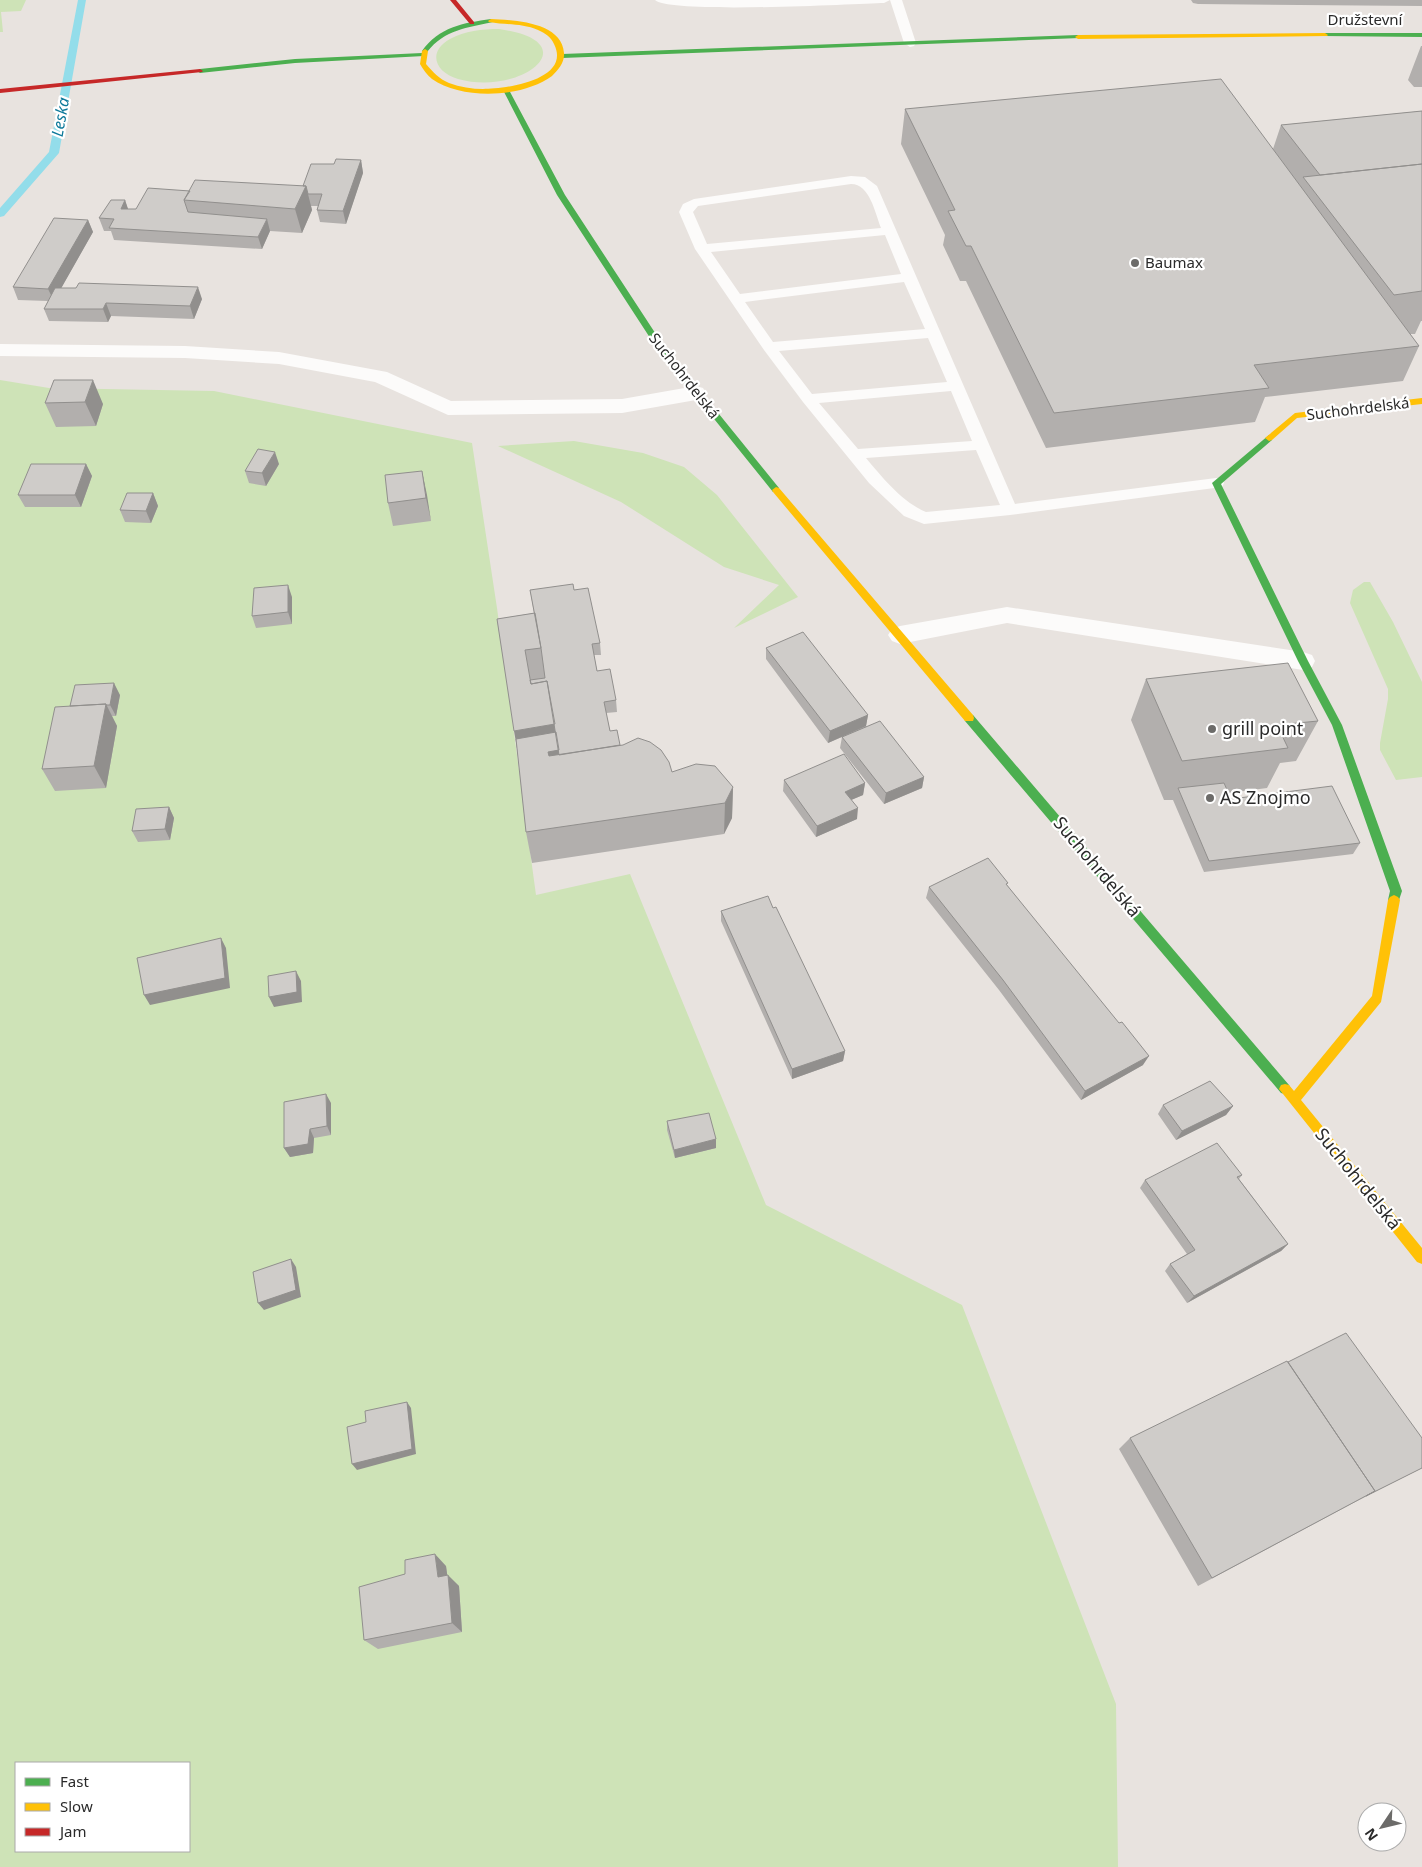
<svg xmlns="http://www.w3.org/2000/svg" width="1422" height="1867" viewBox="0 0 1422 1867" font-family="'Noto Sans',sans-serif">
<style>
.green{fill:#cee3b7;fill-rule:evenodd}
.lines{fill:none;stroke-linecap:round;stroke-linejoin:round}
.stream{fill:#93ddea;fill-rule:evenodd}
.lane{fill:#fcfbfa;fill-rule:evenodd}
.street{fill:#fcfbfa;fill-rule:evenodd}
.fast{fill:#4caf50;fill-rule:evenodd}
.slow{fill:#ffc107;fill-rule:evenodd}
.jam{fill:#c62828;fill-rule:evenodd}
.wall{fill:#b2afad}
.shaded-wall{fill:#918f8d}
.building{fill:#cfccc9;stroke:#918f8d}
.poi-dot{fill:#6c6b69;stroke:#fff;stroke-width:2}
.labels{text-anchor:middle;stroke-width:4.5;stroke-linejoin:round;paint-order:stroke}
.far-street-label{font-size:15px;fill:#2a2a2a;stroke:#fff}
.far-poi-label{font-size:15px;fill:#2a2a2a;stroke:#fff;text-anchor:start}
.far-water-label{font-size:16px;font-style:italic;fill:#0d799a;stroke:#fff}
.poi-label{font-size:18px;fill:#2a2a2a;stroke:#fff;text-anchor:start}
.street-label{font-size:18px;fill:#2a2a2a;stroke:#fff}
</style>
<rect width="100%" height="100%" fill="#e8e3df"/>
<path class="green" d="M0 0H26L21 11 1 12 3 32H0Z
M499 29C591 42 520 97 458 79 435 72 427 52 450 39 465 31 482 29 499 29Z
M0 380 49 388 214 391 472 443 497 608 536 895 630 874 766 1205 962 1305 1116 1704 1118 1867H0ZM16 1763H189V1851H16Z
M574 441 643 453 684 467 717 495 798 597 734 628 779 585 724 567 621 502 498 446Z
M1364 582H1370L1393 622 1422 682V777L1396 780 1380 750V743L1388 699V689L1350 603 1353 590Z"/>
<g class="lines">
<path class="stream" d="M78 0H86L59 153 4 216 0 217V208L49 152Z"/>
<path class="lane" d="M655 0H890L884 3C853 4 669 14 655 0Z
M890 0H902L916 43 914 46 910 47 904 43Z
M851 176 865 177 877 186 1015 504 1216 478 1222 479 1224 483 1222 487 1010 515 924 524 904 516 869 483 803 402 764 350 695 249 679 212 683 204 694 199ZM851 184C870 184 875 213 881 228L707 244 693 212 698 206ZM885 235 901 274 740 294 711 252ZM904 282 925 329 773 342 745 302ZM928 338 947 382 812 394 779 351ZM951 391 972 441 858 449 819 403ZM976 450 1000 505 926 512C902 502 882 477 866 458Z"/>
<path class="street" d="M0 344 185 346 279 352 387 372 451 401 622 399 696 386 703 388 706 393 703 398 696 400 622 413 448 415 375 382 279 364 185 358 0 356Z
M1007 607 1303 652 1312 655 1315 661 1312 667 1303 670 1007 623 900 644 892 641 888 635 892 629 900 626Z"/>
<path class="fast" d="M491 19 494 21 493 22C467 28 445 29 427 52L422 51C439 27 463 23 491 19Z
M1325 33H1422V37L1323 36 1322 35Z
M1078 35 1080 36V38L562 58 559 56 562 54Z
M422 53 424 54V56L295 63 200 73 197 71 200 69 295 59Z
M506 88 509 90 565 195 663 345 779 488V492H773L656 347 557 195 503 90Z
M1269 435 1272 436V440L1221 484 1308 661 1342 725 1402 891 1398 903H1390L1388 900 1390 891 1332 725 1298 661 1212 483Z
M969 714 973 715 1289 1085 1291 1089 1289 1093 1285 1094 1281 1093 965 721 964 718Z"/>
<path class="slow" d="M491 19C514 20 562 22 564 53 565 62 558 70 552 76 522 98 462 100 432 79 427 75 423 69 420 64L422 51 425 49 428 51 426 64C433 72 439 79 449 83 460 87 472 89 483 89 505 89 572 80 554 44 551 37 545 33 538 30 522 23 505 25 489 22L488 21Z
M1325 33 1328 35 1327 36 1078 39 1075 37 1078 35Z
M1422 398V404L1297 418 1272 440 1269 441 1265 438 1295 413Z
M776 487 779 488 973 715 974 718 973 721H965L773 492 772 490Z
M1394 895 1398 897 1400 900 1381 1002 1301 1100 1422 1248V1264L1417 1262 1279 1089 1281 1085 1285 1084 1289 1085 1294 1091 1372 996 1388 900 1390 897Z"/>
<path class="jam" d="M450 0H456L474 22V24H470Z
M200 69 203 71 202 72 0 93V89Z"/>
</g>
<path class="wall" d="M1191 0H1422V6L1198 4 1193 3Z
M1421 46H1422V87H1414L1408 80Z
M905 109 1273 149 1281 125 1422 111V321H1421L1415 334H1410L1419 346 1403 381 1265 397 1255 422 1046 448 966 281H960L943 245 945 235 901 144Z
M361 160 363 173 346 224 320 222 317 210 318 206H311L312 210 302 233 270 231 262 249 114 240 111 231H104L99 218 125 200 128 209H136L190 191 303 186 334 164Z
M88 220 93 232 61 288 202 299 194 319 111 316 108 322 49 321 44 309 48 301 18 300 13 287Z
M54 380 103 404 96 426 56 427 45 403Z
M86 464 92 476 81 507H25L18 495Z
M279 464 266 486 249 483 245 471Z
M422 471 431 521 393 526 388 503Z
M153 493 158 506 151 523 125 522 120 510Z
M530 590H574L600 643 601 655H594L597 671 616 700 617 712 606 713 610 731 620 745 672 772 733 787 732 818 724 834 532 863 526 832 516 739 497 619 534 613Z
M292 597V624L256 628 252 616Z
M766 648 868 715 866 726 924 777 922 788 884 804 840 748 842 737 828 743 766 659Z
M1146 679 1318 721 1296 761 1280 763 1267 788 1229 793 1231 799 1360 843 1353 854 1204 872 1173 800H1164L1131 720Z
M120 695 116 716H112L117 726 106 788 55 791 42 769 70 706Z
M784 780 865 783 863 795 851 800 857 819 816 837 783 791Z
M169 807 174 818 170 840 138 842 132 831Z
M1007 885 1143 1065 1081 1100 999 990 926 898 929 887Z
M773 908 845 1051 843 1061 792 1079 721 921V911Z
M331 1103V1135L314 1138 313 1153 290 1157 284 1148Z
M1163 1105 1233 1106 1226 1115 1176 1140 1158 1114Z
M667 1121 716 1139V1148L675 1158 667 1130Z
M1242 1175 1239 1179 1288 1244 1281 1251 1187 1303 1165 1271 1170 1264 1187 1254 1140 1188 1145 1180Z
M1288 1362 1422 1468 1357 1501 1198 1586 1119 1449 1130 1438Z
M446 1566 447 1575 459 1586 462 1632 378 1649 364 1640Z"/>
<path class="shaded-wall" d="M361 160 363 173 346 224 343 211Z
M306 186 312 210 302 233 295 209Z
M125 200 129 212 121 209Z
M267 219 270 231 262 249 258 237Z
M88 220 93 232 54 301 48 289Z
M198 287 202 299 194 319 190 306Z
M106 303 111 316 108 322 103 309Z
M93 380 103 404 96 426 85 402Z
M275 452 279 464 266 486 262 473Z
M86 464 92 476 81 507 75 495Z
M422 471 427 495 431 521 426 498Z
M153 493 158 506 151 523 146 511Z
M288 585 292 597V624L288 612Z
M114 683 120 695 116 716 110 705Z
M106 704 117 726 106 788 94 766Z
M868 715 866 726 828 743 830 731Z
M555 724 562 775 521 771 514 731Z
M924 777 922 788 884 804 886 793Z
M865 783 863 795 844 803 845 792Z
M733 787 732 818 724 834 725 803Z
M169 807 174 818 170 840 165 829Z
M858 808 857 819 816 837 817 826Z
M221 938 226 948 230 988 150 1005 144 995Z
M296 971 301 981 302 1002 274 1007 269 997Z
M845 1051 843 1061 792 1079V1069Z
M1149 1056 1143 1065 1081 1100 1085 1091Z
M326 1094 331 1103V1135L327 1126Z
M1233 1106 1226 1115 1176 1140 1182 1131Z
M310 1129 314 1138 313 1153 290 1157 284 1148Z
M716 1139V1148L675 1158 674 1150Z
M1288 1244 1281 1251 1187 1303 1194 1296Z
M291 1259 296 1267 301 1297 264 1310 258 1303Z
M407 1402 411 1408 416 1454 357 1470 352 1464Z
M435 1554 446 1566 449 1588 438 1577Z
M448 1575 459 1586 462 1632 452 1623Z"/>
<path class="building" d="M1221 79 1419 346 1254 365 1269 388 1054 413 971 246H966L948 211 955 210 905 109Z
M1422 111V164L1320 175 1281 125Z
M336 159 361 160 343 211 317 210 322 194H308L306 186H303L311 164H334Z
M1422 164V291L1394 295 1303 177Z
M195 180 306 186 295 209 184 200Z
M148 188 190 191 184 200 188 212 267 219 258 237 109 228 114 219 99 218 111 200H125L121 209H136Z
M54 218 88 220 48 289 13 287Z
M79 283 198 287 190 306 106 303 103 309H44L55 288H76Z
M54 380H93L85 402 45 403Z
M258 449 275 452 262 473 245 471Z
M31 464H86L75 495H18Z
M422 471 426 498 388 503 385 475Z
M127 493H153L146 511 120 510Z
M573 584 574 590 588 588 600 643 592 644 597 671 610 669 616 700 604 702 610 731 617 730 620 745 559 755 547 681 531 684 530 680 545 678 541 648 530 590Z
M288 585V612L252 616 254 588Z
M535 613 541 648 525 650 531 684 547 681 555 724 514 731 497 619Z
M803 632 868 715 830 731 766 648Z
M1288 663 1318 721 1277 725 1288 748 1182 761 1146 679Z
M114 683 110 705H106V704L70 706 75 685Z
M106 704 94 766 42 769 55 707Z
M880 721 924 777 886 793 842 737Z
M556 732 559 750 548 752 549 756 623 745 638 738 650 742 661 750 669 762 672 772 696 764 715 766 733 787 725 803 526 832 516 739Z
M844 754 865 783 845 792 858 808 817 826 784 780Z
M1224 783 1231 799 1332 786 1360 843 1209 861 1178 788Z
M169 807 165 829 132 831 136 809Z
M988 858 1008 883 1006 884 1119 1023 1122 1022 1149 1056 1085 1091 1003 980 929 887Z
M768 896 773 908 776 907 845 1051 792 1069 721 911Z
M221 938 225 978 144 995 137 958Z
M296 971 297 992 269 997 268 976Z
M1210 1081 1233 1106 1182 1131 1163 1105Z
M326 1094 327 1126 310 1129 308 1144 284 1148V1102Z
M709 1113 716 1139 674 1150 667 1121Z
M1217 1143 1242 1175 1237 1177 1288 1244 1194 1296 1170 1264 1195 1250 1145 1180Z
M291 1259 296 1290 258 1303 253 1272Z
M1346 1333 1422 1438V1468L1366 1496 1375 1491 1288 1362Z
M1287 1361 1375 1491 1212 1578 1130 1438Z
M407 1402 412 1449 352 1464 347 1427 366 1422 365 1411Z
M435 1554 438 1577 448 1575 452 1623 364 1640 359 1587 405 1574V1560Z"/>
<g class="poi-dot">
<circle cx="1135" cy="263" r="5"/>
<circle cx="1212" cy="729" r="5"/>
<circle cx="1210" cy="798" r="5"/>
</g>
<g class="labels">
<g class="far-street-label">
<text x="1365" y="25">Družstevní</text>
<text transform="translate(684 376) rotate(52)" y="5">Suchohrdelská</text>
<text transform="translate(1358 409) rotate(-7)" y="5">Suchohrdelská</text>
</g>
<g class="far-poi-label">
<text x="1145" y="268">Baumax</text>
</g>
<g class="far-water-label">
<text transform="translate(60 117) rotate(-80)" y="6">Leska</text>
</g>
<g class="poi-label">
<text x="1222" y="735">grill point</text>
<text x="1220" y="804">AS Znojmo</text>
</g>
<g class="street-label">
<text transform="translate(1097 867) rotate(50)" y="6">Suchohrdelská</text>
<text transform="translate(1358 1179) rotate(51)" y="6">Suchohrdelská</text>
</g>
</g>
<rect x="15" y="1762" width="175" height="90" fill="#ffffff" stroke="#aaaaaa"/>
<rect x="25" y="1778" width="25" height="8" fill="#4caf50" stroke="#aaaaaa"/>
<text x="60" y="1787" font-size="15" fill="#2a2a2a">Fast</text>
<rect x="25" y="1803" width="25" height="8" fill="#ffc107" stroke="#aaaaaa"/>
<text x="60" y="1812" font-size="15" fill="#2a2a2a">Slow</text>
<rect x="25" y="1828" width="25" height="8" fill="#c62828" stroke="#aaaaaa"/>
<text x="60" y="1837" font-size="15" fill="#2a2a2a">Jam</text>
<g transform="translate(1382 1827) rotate(235)"><circle r="24" fill="#ffffff" stroke="#aaaaaa"/>
<path d="M0-4L9 19L0 12L-9 19Z" fill="#6c6b69"/>
<text y="-8" font-size="14" font-weight="bold" text-anchor="middle" fill="#2a2a2a">N</text>
</g>
</svg>
